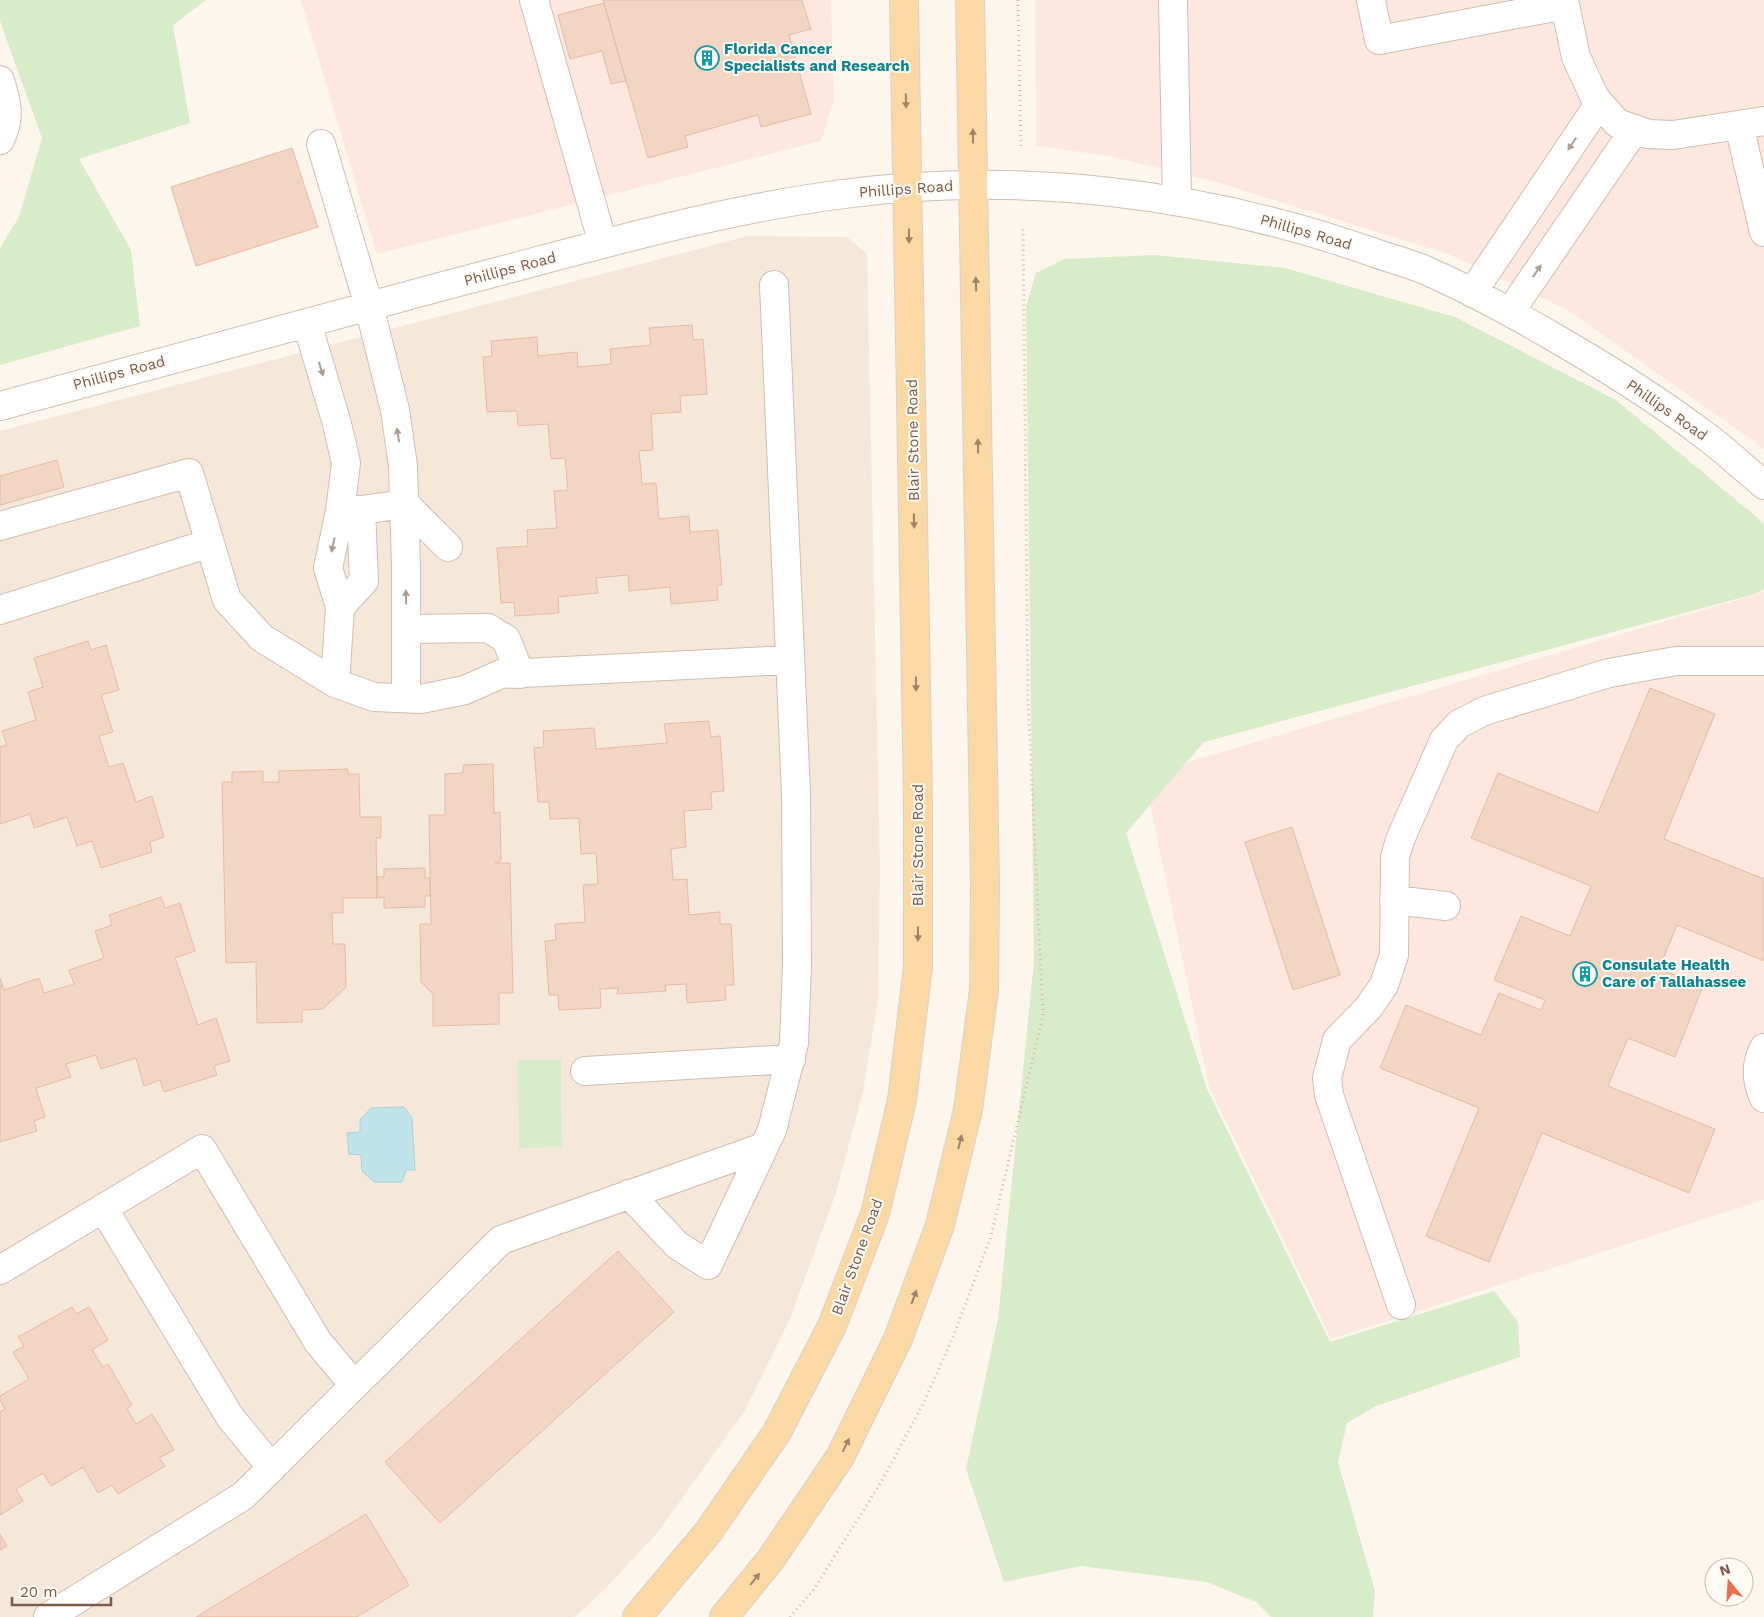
<svg xmlns="http://www.w3.org/2000/svg" width="1764" height="1617" viewBox="0 0 1764 1617" font-family="'Work Sans',sans-serif">
<style>
.residential{fill:#f5e8da}
.commercial{fill:#fde8e0}
.green{fill:#d8ecc9}
.water{fill:#bfe3e8;stroke:#a5d3da}
.building{fill:#f3d5c3;stroke:#e6bba3}
.lines{fill:none;stroke-linecap:round;stroke-linejoin:round}
.minor-casing{stroke:#d1beb0;stroke-width:30}
.major-casing{stroke:#dad1cd;stroke-width:30}
.path{stroke:#d9b8a5;stroke-width:3;stroke-dasharray:1 4;stroke-linecap:butt}
.minor{stroke:#fff;stroke-width:28}
.major{stroke:#fbd9a5;stroke-width:28}
.oneway{fill:#a18267}
.oneway2{fill:#af9d94}
.labels{text-anchor:middle;stroke-width:4;stroke-linejoin:round;paint-order:stroke}
.culture-label{font-size:15px;font-weight:bold;fill:#0d838f;stroke:#fffaf3;text-anchor:start}
.street-label{font-size:15px;fill:#7a5c4d;stroke:#fffaf3}
</style>
<rect width="100%" height="100%" fill="#fdf6ec"/>
<path class="residential" d="M748 236 847 237 867 254 880 867 878 1001 863 1092 836 1193 790 1319 744 1412 658 1532 607 1587 575 1617H0V431Z"/>
<path class="commercial" d="M301 0H831L834 100 821 141 377 254Z
M1035 0H1764V450L1759 445 1566 309 1448 254 1216 182 1109 156 1036 146Z
M1764 592V1200L1331 1339 1209 1086 1144 775Z"/>
<path class="green" d="M0 0H206L173 25 190 123 79 159 131 250 140 326 0 365V248L19 217 42 138 0 21Z
M1154 255 1285 268 1455 317 1616 400 1760 520 1764 525V589L1755 594 1204 742 1126 833 1207 1089 1330 1342 1494 1291 1518 1322 1520 1357 1376 1406 1347 1423 1338 1462 1375 1591 1373 1617H1271L1256 1602 1207 1582 1081 1566 1004 1582 966 1469 998 1319 1034 961 1026 306 1036 273 1064 259Z
M517 1060H561L562 1147 519 1148Z"/>
<path class="water" d="M404 1107 412 1118 415 1170H406L402 1182H374L362 1171 361 1155 349 1154 347 1133 360 1132V1120L371 1108Z"/>
<path class="building" d="M603 0H802L811 29 789 35 811 114 761 127 758 115 685 136 688 147 648 158Z
M604 3 626 81 611 84 602 51 570 59 558 15Z
M292 148 318 227 196 266 171 187Z
M692 325 693 340 703 339 707 394 680 396 681 412 651 414 653 450 639 451 642 484 656 483 659 519 689 516 690 532 718 530 722 585H717L718 600 671 604 670 587 629 591 628 575 596 578 598 593 558 597 559 613 515 616 514 602 501 603 497 548 528 546 527 530 557 528 554 491 568 490 565 458 551 459 548 424 518 426 517 411 487 412 483 357 492 356 491 341 537 337 538 356 577 352 578 367 611 364 610 349 651 345 649 328Z
M57 460 64 487 0 505V476Z
M88 641 91 650 106 645 119 690 101 695 113 732 99 736 109 767 123 763 136 802 152 796 164 837 150 842 152 852 101 868 92 841 77 846 67 817 34 828 30 814 0 824V747L7 745 2 731 36 720 28 692 43 687 34 658Z
M1650 688 1715 714 1664 839 1764 879V961L1677 925 1659 969 1703 986 1675 1057 1628 1038 1608 1086 1715 1129 1689 1193 1542 1133 1489 1262 1426 1236 1479 1108 1380 1068 1406 1005 1481 1035 1499 993 1541 1010 1545 1000 1494 980 1521 916 1570 936 1591 886 1471 838 1498 773 1598 813Z
M709 721 711 737 720 736 724 791 711 792 712 809 684 811 686 847 671 849 673 880 687 879 689 915 720 912V924H731L734 985H725L726 1000 687 1003 686 984 665 985 666 991 617 994 618 988 600 989 601 1008 559 1010 558 995H549L545 941 556 940 555 924 585 922 583 885 598 884 596 853 581 854 579 818 550 819 549 802H538L534 748 544 747 543 731 594 728 596 749 667 743 664 724Z
M493 764 494 813 500 812 501 860 495 863H510L513 993H499V1024L433 1026V994L421 982 420 924H431L429 815H445V774L463 773V765Z
M348 769V774H359L360 817H381V838H376L377 898H343V913H332L333 944H345L346 987 323 1009 302 1010V1022L257 1023 256 962 226 963 222 782H232V772L263 771V782H279V771Z
M1292 827 1340 975 1293 990 1245 842Z
M425 868V878H430V896H425V907L384 908V897L377 898V877H384V869Z
M161 897 165 908 180 903 195 951 175 958 198 1025 216 1018 230 1061 214 1066 217 1075 164 1092 160 1080 144 1086 136 1058 101 1069 96 1055 66 1064 71 1077 36 1088 45 1117 34 1121 37 1131 0 1142V978L4 990 39 978 44 993 74 984 69 970 104 958 95 931 112 925 109 915Z
M618 1251 674 1312 440 1523 385 1462Z
M72 1307 76 1314 89 1307 108 1340 92 1350 103 1367 108 1364 132 1405 127 1409 136 1424 152 1414 174 1450 159 1458 165 1466 118 1494 112 1485 98 1493 83 1467 51 1486 43 1473 16 1489 23 1501 0 1515V1412L5 1409 0 1400V1396L29 1379 13 1352 24 1346 18 1337Z
M366 1514 409 1585 357 1617H196Z
M0 1534 7 1546 0 1550Z"/>
<g class="lines">
<g class="minor-casing">
<path id="minor" d="M534 0 603 244
M1173 0 1177 201
M1371 0 1379 40 1565 5
M1564 0 1576 57 1595 98 1617 123 1648 134 1673 135 1764 121
M0 80C7 103 11 117 0 140
M1739 125 1764 232
M321 144 369 306 395 410 403 466 406 567V698
M1472 293 1599 104
M1510 312 1635 129
M307 323 337 424 346 463 340 511 328 568 340 607 335 683
M0 406C154 363 308 322 462 281 586 249 709 212 836 195 1016 170 1201 192 1372 252 1389 258 1408 263 1425 270 1468 289 1509 311 1550 335 1604 366 1657 399 1707 437 1727 452 1745 469 1764 485
M340 511 361 510 405 504 448 547
M0 526 189 473 227 600 262 638 335 683 374 697 421 699 465 690 501 674 790 660
M340 607 364 581 361 510
M0 610 210 543
M406 629 488 628 506 639 520 674
M1394 900 1446 906
M1764 1048C1755 1065 1756 1081 1764 1098
M585 1071 791 1059
M629 1194 677 1245 708 1265 772 1130 794 1043 797 965 796 794 774 285
M103 1208 230 1417 272 1468
M0 1270 202 1149 318 1342 354 1385
M1401 1305 1329 1095 1327 1078 1337 1040 1369 1007 1384 985 1394 955 1395 857 1400 840 1444 740 1459 724 1484 711 1609 673 1676 661H1764
M48 1617 243 1496 501 1240 764 1147"/>
</g>
<g class="major-casing">
<path id="major" d="M637 1617 709 1531 777 1432 832 1326 875 1214 902 1100 918 966V802L904 0
M724 1617 771 1559 840 1457 898 1339 940 1225 968 1110 984 990 985 886 970 0"/>
</g>
<path class="path" d="M1018 0 1021 146
M790 1617 814 1589 883 1479 925 1400 953 1337 991 1236 1043 1015 1028 701 1023 229"/>
<use href="#minor" class="minor"/>
<use href="#major" class="major"/>
</g>
<defs><path id="oneway-solid" d="M-6-.8H1V-3.2L6.5 0L1 3.2V.8H-6Z" transform="scale(1.25)"/></defs>
<g class="oneway">
<use href="#oneway-solid" transform="translate(906 101) rotate(89)"/>
<use href="#oneway-solid" transform="translate(973 136) rotate(-91)"/>
<use href="#oneway-solid" transform="translate(909 236) rotate(89)"/>
<use href="#oneway-solid" transform="translate(976 284) rotate(-91)"/>
<use href="#oneway-solid" transform="translate(978 446) rotate(-91)"/>
<use href="#oneway-solid" transform="translate(914 521) rotate(89)"/>
<use href="#oneway-solid" transform="translate(916 684) rotate(89)"/>
<use href="#oneway-solid" transform="translate(918 934) rotate(90)"/>
<use href="#oneway-solid" transform="translate(960 1142) rotate(-76)"/>
<use href="#oneway-solid" transform="translate(914 1297) rotate(-70)"/>
<use href="#oneway-solid" transform="translate(846 1445) rotate(-64)"/>
<use href="#oneway-solid" transform="translate(755 1579) rotate(-51)"/>
</g>
<g class="oneway2">
<use href="#oneway-solid" transform="translate(1572 144) rotate(124)"/>
<use href="#oneway-solid" transform="translate(1537 271) rotate(-56)"/>
<use href="#oneway-solid" transform="translate(321 369) rotate(73)"/>
<use href="#oneway-solid" transform="translate(398 435) rotate(-99)"/>
<use href="#oneway-solid" transform="translate(333 545) rotate(102)"/>
<use href="#oneway-solid" transform="translate(406 597) rotate(-91)"/>
</g>
<defs>
<g id="building-ring" transform="scale(1.25)"><circle r="9.5" fill="#fffaf3" stroke="#0f9aa8" stroke-width="1.5"/><path d="M-4-6H4V6H1V3H-1V6H-4ZM-2.5-4.3h1.7v1.8h-1.7ZM.8-4.3h1.7v1.8H.8ZM-2.5-1h1.7V.8h-1.7ZM.8-1h1.7V.8H.8Z" fill="#0f9aa8"/></g>
</defs>
<g fill-rule="evenodd">
<use href="#building-ring" x="707" y="58"/>
<use href="#building-ring" x="1585" y="974"/>
</g>
<g class="labels">
<g class="culture-label">
<text x="724" y="54">Florida Cancer<tspan x="724" dy="17">Specialists and Research</tspan></text>
<text x="1602" y="970">Consulate Health<tspan x="1602" dy="17">Care of Tallahassee</tspan></text>
</g>
<g class="street-label">
<text transform="translate(906 189) rotate(-4)" y="5">Phillips Road</text>
<text transform="translate(1306 232) rotate(16)" y="5">Phillips Road</text>
<text transform="translate(510 269) rotate(-15)" y="5">Phillips Road</text>
<text transform="translate(119 373) rotate(-15)" y="5">Phillips Road</text>
<text transform="translate(1667 410) rotate(35)" y="5">Phillips Road</text>
<text transform="translate(913 440) rotate(-91)" y="5">Blair Stone Road</text>
<text transform="translate(918 845) rotate(-90)" y="5">Blair Stone Road</text>
<text transform="translate(857 1257) rotate(-70)" y="5">Blair Stone Road</text>
</g>
</g>
<g transform="translate(1729 1582) rotate(342)"><circle r="24" fill="#fffaf3" stroke="#cabbb1"/>
<path d="M0-4L9 19L0 12L-9 19Z" fill="#e76f51"/>
<text y="-8" font-size="14" font-weight="bold" text-anchor="middle" fill="#7a5c4d">N</text>
</g>
<path d="M12 1597v8h99v-8" fill="none" stroke="#7a5c4d" stroke-width="2.5"/>
<text x="20" y="1597" font-size="15" fill="#7a5c4d" stroke="#fffaf3" stroke-width="4" paint-order="stroke">20 m</text>
</svg>
